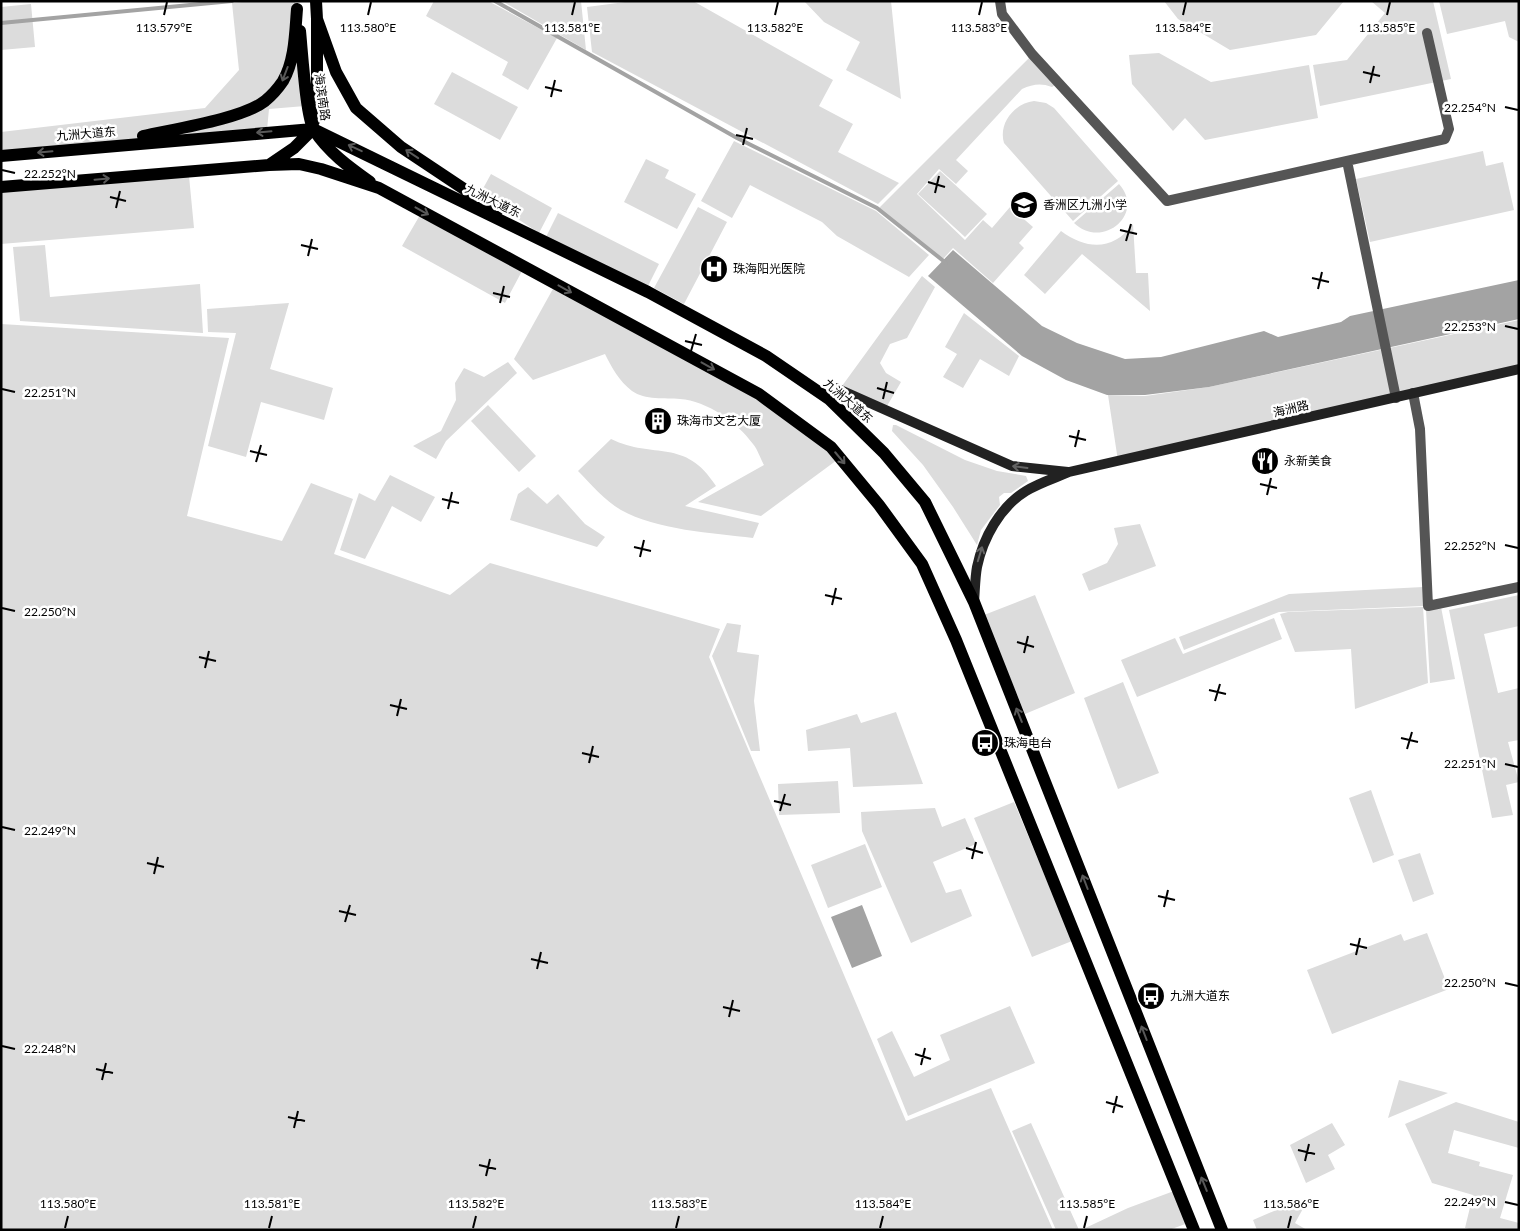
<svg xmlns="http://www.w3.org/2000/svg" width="1520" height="1231" viewBox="0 0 1520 1231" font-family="Lato,'Noto Sans SC',sans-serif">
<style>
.green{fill:#dcdcdc}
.water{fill:#a3a3a3}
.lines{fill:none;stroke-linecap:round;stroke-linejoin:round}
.stream{stroke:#a3a3a3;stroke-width:4}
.street{stroke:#555;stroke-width:10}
.secondary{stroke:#222;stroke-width:10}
.primary{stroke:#000;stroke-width:12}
.oneway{stroke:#595959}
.oneway2{stroke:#646464}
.ticks{fill:none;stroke:#000;stroke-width:2}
.labels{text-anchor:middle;stroke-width:5;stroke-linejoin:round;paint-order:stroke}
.street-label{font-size:12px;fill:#000;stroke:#fff}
.poi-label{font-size:12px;fill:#000;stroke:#fff;text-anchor:start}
.ticks-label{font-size:12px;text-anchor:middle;fill:#000;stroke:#fff;stroke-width:5;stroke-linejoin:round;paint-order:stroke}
</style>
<rect width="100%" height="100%" fill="#fff"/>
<path class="green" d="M253 1H295L305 106 269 109 267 130 1 152V132L205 108 239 70 232 3Z
M434 1 490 2 557 38 528 90 502 75 508 62 426 16Z
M502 1H581L586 50Z
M633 1H693L833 80 819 106 853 124 838 152 899 183 878 204 592 52 587 7Z
M804 1H891L901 99 846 70 860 42 824 22Z
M1164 1H1344L1316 35 1230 50 1178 19Z
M1371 1H1433L1451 79 1320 106 1313 65 1347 60 1385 13Z
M1439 1H1519V42L1509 37 1505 21 1447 34Z
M31 4 35 47 1 50V7Z
M1159 53 1211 82 1309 65 1318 118 1205 140 1185 118 1173 131 1132 84 1129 55Z
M1031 56 1057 84 1052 87C1041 83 1033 84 1022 89L956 160 968 171 956 184 939 169 917 194 965 240 983 220 992 228 1010 207 1033 227 1019 243 1024 248 993 283 953 248 943 259 879 208Z
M452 72 518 107 500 140 434 104Z
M1034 101 1046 103 1054 108 1118 181 1073 221 1004 143C998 123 1015 103 1034 101Z
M734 141 876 211 929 255 909 277 837 236 822 222 750 185 732 218 701 201Z
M1483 151 1486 166 1503 162 1514 210 1370 242 1356 179Z
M646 159 669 170 665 178 696 194 677 229 624 202Z
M940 171 987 214 965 237 918 194Z
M491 174 552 208 539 233 480 194Z
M189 176 194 228 1 244V191Z
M1119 184C1146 214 1102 250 1074 223Z
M698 207 727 222 684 304 654 288Z
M558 213 659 264 647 288 546 237Z
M420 215 522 271 505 303 402 246Z
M1133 224 1136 273H1148L1150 311 1082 254 1045 294 1024 275 1061 231C1087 250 1113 251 1133 224Z
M45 245 50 297 200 284 203 333 20 321 13 247Z
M922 276 935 287 907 338 890 344 880 363 886 373 901 382 887 406 842 386Z
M554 287 756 397 828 451 837 460 761 516 698 502 764 465C760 458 758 450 753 444 737 422 707 401 680 399 665 398 645 400 632 391 619 381 612 368 605 354L533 380 514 359Z
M289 303 270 369 333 388 324 420 261 402 246 457 208 446 236 333 208 332 207 309Z
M964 313 1019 356 1009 376 980 359 963 388 943 377 957 354 945 347Z
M1519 320V369L1118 461 1108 395 1145 396 1209 387Z
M1 324 229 338 187 516 282 541 311 483 353 499 334 554 450 595 490 563 720 629 709 657 906 1121 991 1088 1053 1230H1Z
M508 362 517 373 446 441 436 459 413 446 441 431 456 400 455 383 464 368 484 377Z
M488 405 536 456 519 472 471 421Z
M893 425H896L965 460 997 471 1026 476 1028 481 1011 493H1004L999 497 1000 505 981 530 977 545 953 507 923 465 892 431Z
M611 439C654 460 685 437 716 486L685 506 759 523 753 538C713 533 656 530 621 510 604 500 591 484 578 471Z
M390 475 435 497 421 522 392 506 365 559 340 550 359 493 375 501Z
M528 487 547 504 558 494 585 524 605 537 597 547 510 520 518 494Z
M1140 524 1156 566 1089 591 1082 574 1107 563 1118 544 1114 528Z
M1423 587V606L1279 612 1184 650 1179 637 1289 594Z
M1035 595 1075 693 1025 714 984 615Z
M1519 595V626L1484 634 1498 693 1519 688V740L1508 742 1519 782 1506 785 1513 815 1492 818 1449 610Z
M1423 607 1428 683 1355 709 1351 649 1295 652 1280 614 1288 612Z
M1441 607 1455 679 1430 683 1426 610Z
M1274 618 1282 639 1137 697 1121 660 1175 638 1183 654Z
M727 623 741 625 737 652 759 655 754 701 760 751H751L712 656Z
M1123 682 1159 773 1118 789 1084 698Z
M896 712 923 784 853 787 850 748 808 751 806 730 857 714 861 723Z
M838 781 840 813 779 815 778 784Z
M1371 790 1394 855 1373 863 1349 798Z
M1014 802 1072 941 1032 957 974 818Z
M935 808 942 827 965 818 976 844 933 862 946 893 961 889 972 916 911 943 862 831 861 812Z
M865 844 882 887 828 908 811 865Z
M1420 853 1434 894 1413 902 1398 860Z
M1427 933 1449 989 1332 1034 1307 970 1401 934 1404 941Z
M1010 1006 1035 1063 908 1116 877 1039 892 1031 914 1077 950 1060 940 1035Z
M1399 1080 1448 1093 1388 1118Z
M1456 1102 1519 1122V1148L1454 1130 1448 1153 1480 1162 1479 1166 1513 1175 1500 1218 1519 1223V1230H1473L1465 1228 1473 1195 1432 1183 1405 1124Z
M1031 1123 1079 1230H1056L1012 1131Z
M1332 1123 1345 1145 1328 1155 1335 1169 1306 1183 1290 1145Z
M1174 1191 1188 1223 1169 1230H1081L1128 1208Z
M1297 1201 1305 1205 1295 1223 1307 1230H1257L1253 1220Z"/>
<path class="water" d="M953 250 1042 326 1077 343 1125 359 1161 357 1264 331 1278 337 1341 322 1350 316 1519 280V319L1209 387 1145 395H1107L1066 380 1022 356 928 276Z
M862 905 882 956 852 968 831 917Z"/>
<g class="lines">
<path class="stream" d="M495 1 737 138 877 208 946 263
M1 23 232 1"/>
<path class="street" d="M1000 1 1002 14 1032 54 1167 201 1445 139 1449 129 1427 33
M1347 161 1396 398
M1413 393 1420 429 1428 606 1519 587"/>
<path class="secondary" d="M836 388 1012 466 1068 472
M974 602C975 590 975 578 977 567 983 538 1000 507 1026 491 1039 483 1055 478 1069 472L1519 369"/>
<path class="primary" d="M317 19 336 72 356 108 401 147 497 211
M300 31C302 50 306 118 314 130 328 152 349 167 370 182
M314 121 317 109V19L316 1
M143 136C174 129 242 119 265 101 271 96 279 87 283 81 295 60 295 33 297 9
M1 156 313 129 648 292 766 356 829 399 884 453 925 502 974 602 1222 1230
M269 165 294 148 313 129
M1 187 269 165 299 164 321 169 379 188 759 394 831 447 879 505 922 564 956 640 1194 1230"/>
</g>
<defs><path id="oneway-shaft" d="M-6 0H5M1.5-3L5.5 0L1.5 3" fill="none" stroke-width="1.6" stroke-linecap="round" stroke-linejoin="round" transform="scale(1.25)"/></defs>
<g class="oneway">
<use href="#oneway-shaft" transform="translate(285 74) rotate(111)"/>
<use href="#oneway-shaft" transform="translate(264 132) rotate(175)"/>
<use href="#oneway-shaft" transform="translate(355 148) rotate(-155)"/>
<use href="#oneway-shaft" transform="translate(45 152) rotate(175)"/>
<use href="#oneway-shaft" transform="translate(412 154) rotate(-146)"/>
<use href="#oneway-shaft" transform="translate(102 179) rotate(-5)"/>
<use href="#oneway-shaft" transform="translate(422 211) rotate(29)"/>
<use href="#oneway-shaft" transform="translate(565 289) rotate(29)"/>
<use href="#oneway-shaft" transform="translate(708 366) rotate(29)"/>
<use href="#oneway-shaft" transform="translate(840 458) rotate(50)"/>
<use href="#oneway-shaft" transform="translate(1019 715) rotate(-112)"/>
<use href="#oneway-shaft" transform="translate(1085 882) rotate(-111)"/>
<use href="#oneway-shaft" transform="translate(1144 1033) rotate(-111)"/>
<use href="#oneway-shaft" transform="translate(1204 1184) rotate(-112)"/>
</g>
<g class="oneway2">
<use href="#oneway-shaft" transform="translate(1020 467) rotate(-173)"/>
<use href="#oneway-shaft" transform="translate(980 554) rotate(-73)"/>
</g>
<path class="ticks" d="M164 15 167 2M368 15 371 2M572 15 575 2M775 15 778 2M979 15 982 2M1183 15 1186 2M1387 15 1390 2M1363 72 1380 76M1370 83 1374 66M545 87 562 91M551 97 555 80M1505 107 1518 110M736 135 753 139M743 145 747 128M2 170 15 173M928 182 945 187M935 193 939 176M110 197 126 201M116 208 120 191M1120 230 1137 234M1126 241 1131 224M301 245 318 249M308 256 312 239M1312 278 1329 282M1318 289 1322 272M493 293 510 297M500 303 504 286M1505 326 1518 329M685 341 702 345M691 351 696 334M877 388 894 393M2 389 15 392M883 399 887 382M1069 436 1086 440M1075 447 1079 430M250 451 267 455M256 462 261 445M1260 484 1277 488M1267 495 1271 478M442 499 459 503M448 509 452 492M1505 545 1518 548M634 547 651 551M640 557 644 540M825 595 842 599M832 605 836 588M2 608 15 611M1017 642 1034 647M1024 653 1028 636M199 657 216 661M205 668 209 651M1209 690 1226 694M1215 701 1220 684M390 705 407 709M397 716 401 699M1401 738 1418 742M1407 749 1412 732M582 753 599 757M589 763 593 746M1505 764 1518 767M774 801 791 805M780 811 785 794M2 827 15 830M966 848 983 853M972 859 976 842M147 863 164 867M154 874 158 857M1158 896 1175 900M1164 907 1168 890M339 911 356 915M345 922 350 905M1350 944 1367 948M1356 955 1360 938M531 959 548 963M537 969 541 952M1505 983 1518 986M723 1007 740 1011M729 1017 733 1000M2 1046 15 1049M915 1054 931 1059M921 1065 925 1048M96 1069 113 1073M102 1080 106 1063M1106 1102 1123 1107M1113 1113 1117 1096M288 1117 305 1121M294 1128 298 1111M1298 1150 1315 1154M1305 1161 1309 1144M479 1165 496 1169M486 1176 490 1159M1505 1202 1518 1205M65 1228 68 1216M269 1228 272 1216M473 1228 476 1216M676 1228 679 1216M880 1228 883 1216M1084 1228 1087 1216M1288 1228 1291 1216"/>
<defs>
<g id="school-disc" transform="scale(1.4375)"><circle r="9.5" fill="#000" stroke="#fff"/><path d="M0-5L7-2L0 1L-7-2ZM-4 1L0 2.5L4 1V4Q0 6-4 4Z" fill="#fff"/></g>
<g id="hospital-disc" transform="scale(1.4375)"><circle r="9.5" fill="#000" stroke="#fff"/><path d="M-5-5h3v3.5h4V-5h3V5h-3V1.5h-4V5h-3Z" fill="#fff"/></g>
<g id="building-disc" transform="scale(1.4375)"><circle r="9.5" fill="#000" stroke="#fff"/><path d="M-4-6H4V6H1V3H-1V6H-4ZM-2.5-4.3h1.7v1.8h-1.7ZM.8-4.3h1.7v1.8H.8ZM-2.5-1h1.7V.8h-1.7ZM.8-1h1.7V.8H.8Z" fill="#fff"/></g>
<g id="restaurant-disc" transform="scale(1.4375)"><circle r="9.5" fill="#000" stroke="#fff"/><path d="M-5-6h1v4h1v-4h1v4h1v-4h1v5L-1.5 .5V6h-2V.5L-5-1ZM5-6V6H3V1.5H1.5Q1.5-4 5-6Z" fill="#fff"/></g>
<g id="bus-disc" transform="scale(1.4375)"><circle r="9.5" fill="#000" stroke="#fff"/><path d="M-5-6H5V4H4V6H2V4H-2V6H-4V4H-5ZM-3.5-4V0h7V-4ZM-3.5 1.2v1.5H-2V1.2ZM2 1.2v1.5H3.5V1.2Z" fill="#fff"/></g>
</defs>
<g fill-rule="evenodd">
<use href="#school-disc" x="1024" y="205"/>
<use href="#hospital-disc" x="714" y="269"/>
<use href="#building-disc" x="658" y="421"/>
<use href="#restaurant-disc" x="1265" y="461"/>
<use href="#bus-disc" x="985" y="743"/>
<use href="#bus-disc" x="1151" y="996"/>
</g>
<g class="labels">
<g class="street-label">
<text transform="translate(322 97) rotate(82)" y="4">海滨南路</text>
<text transform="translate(86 134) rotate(-5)" y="4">九洲大道东</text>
<text transform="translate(493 201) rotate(26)" y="4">九洲大道东</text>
<text transform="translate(848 401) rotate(41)" y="4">九洲大道东</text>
<text transform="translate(1291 409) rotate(-13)" y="4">海洲路</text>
</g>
<g class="poi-label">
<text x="1043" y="209">香洲区九洲小学</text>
<text x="733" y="273">珠海阳光医院</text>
<text x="677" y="425">珠海市文艺大厦</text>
<text x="1284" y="465">永新美食</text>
<text x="1004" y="747">珠海电台</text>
<text x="1170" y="1000">九洲大道东</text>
</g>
</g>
<g class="ticks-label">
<text x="164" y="32">113.579°E</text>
<text x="368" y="32">113.580°E</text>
<text x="572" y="32">113.581°E</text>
<text x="775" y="32">113.582°E</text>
<text x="979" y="32">113.583°E</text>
<text x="1183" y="32">113.584°E</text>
<text x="1387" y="32">113.585°E</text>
<text x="1470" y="112">22.254°N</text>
<text x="50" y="178">22.252°N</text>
<text x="1470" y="331">22.253°N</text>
<text x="50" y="397">22.251°N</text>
<text x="1470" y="550">22.252°N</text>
<text x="50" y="616">22.250°N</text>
<text x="1470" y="768">22.251°N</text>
<text x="50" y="835">22.249°N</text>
<text x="1470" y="987">22.250°N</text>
<text x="50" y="1053">22.248°N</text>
<text x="1470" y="1206">22.249°N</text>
<text x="68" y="1208">113.580°E</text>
<text x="272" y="1208">113.581°E</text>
<text x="476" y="1208">113.582°E</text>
<text x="679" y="1208">113.583°E</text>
<text x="883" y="1208">113.584°E</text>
<text x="1087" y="1208">113.585°E</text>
<text x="1291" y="1208">113.586°E</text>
</g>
<rect width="1520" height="1231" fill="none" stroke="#000000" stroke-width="5"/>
</svg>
